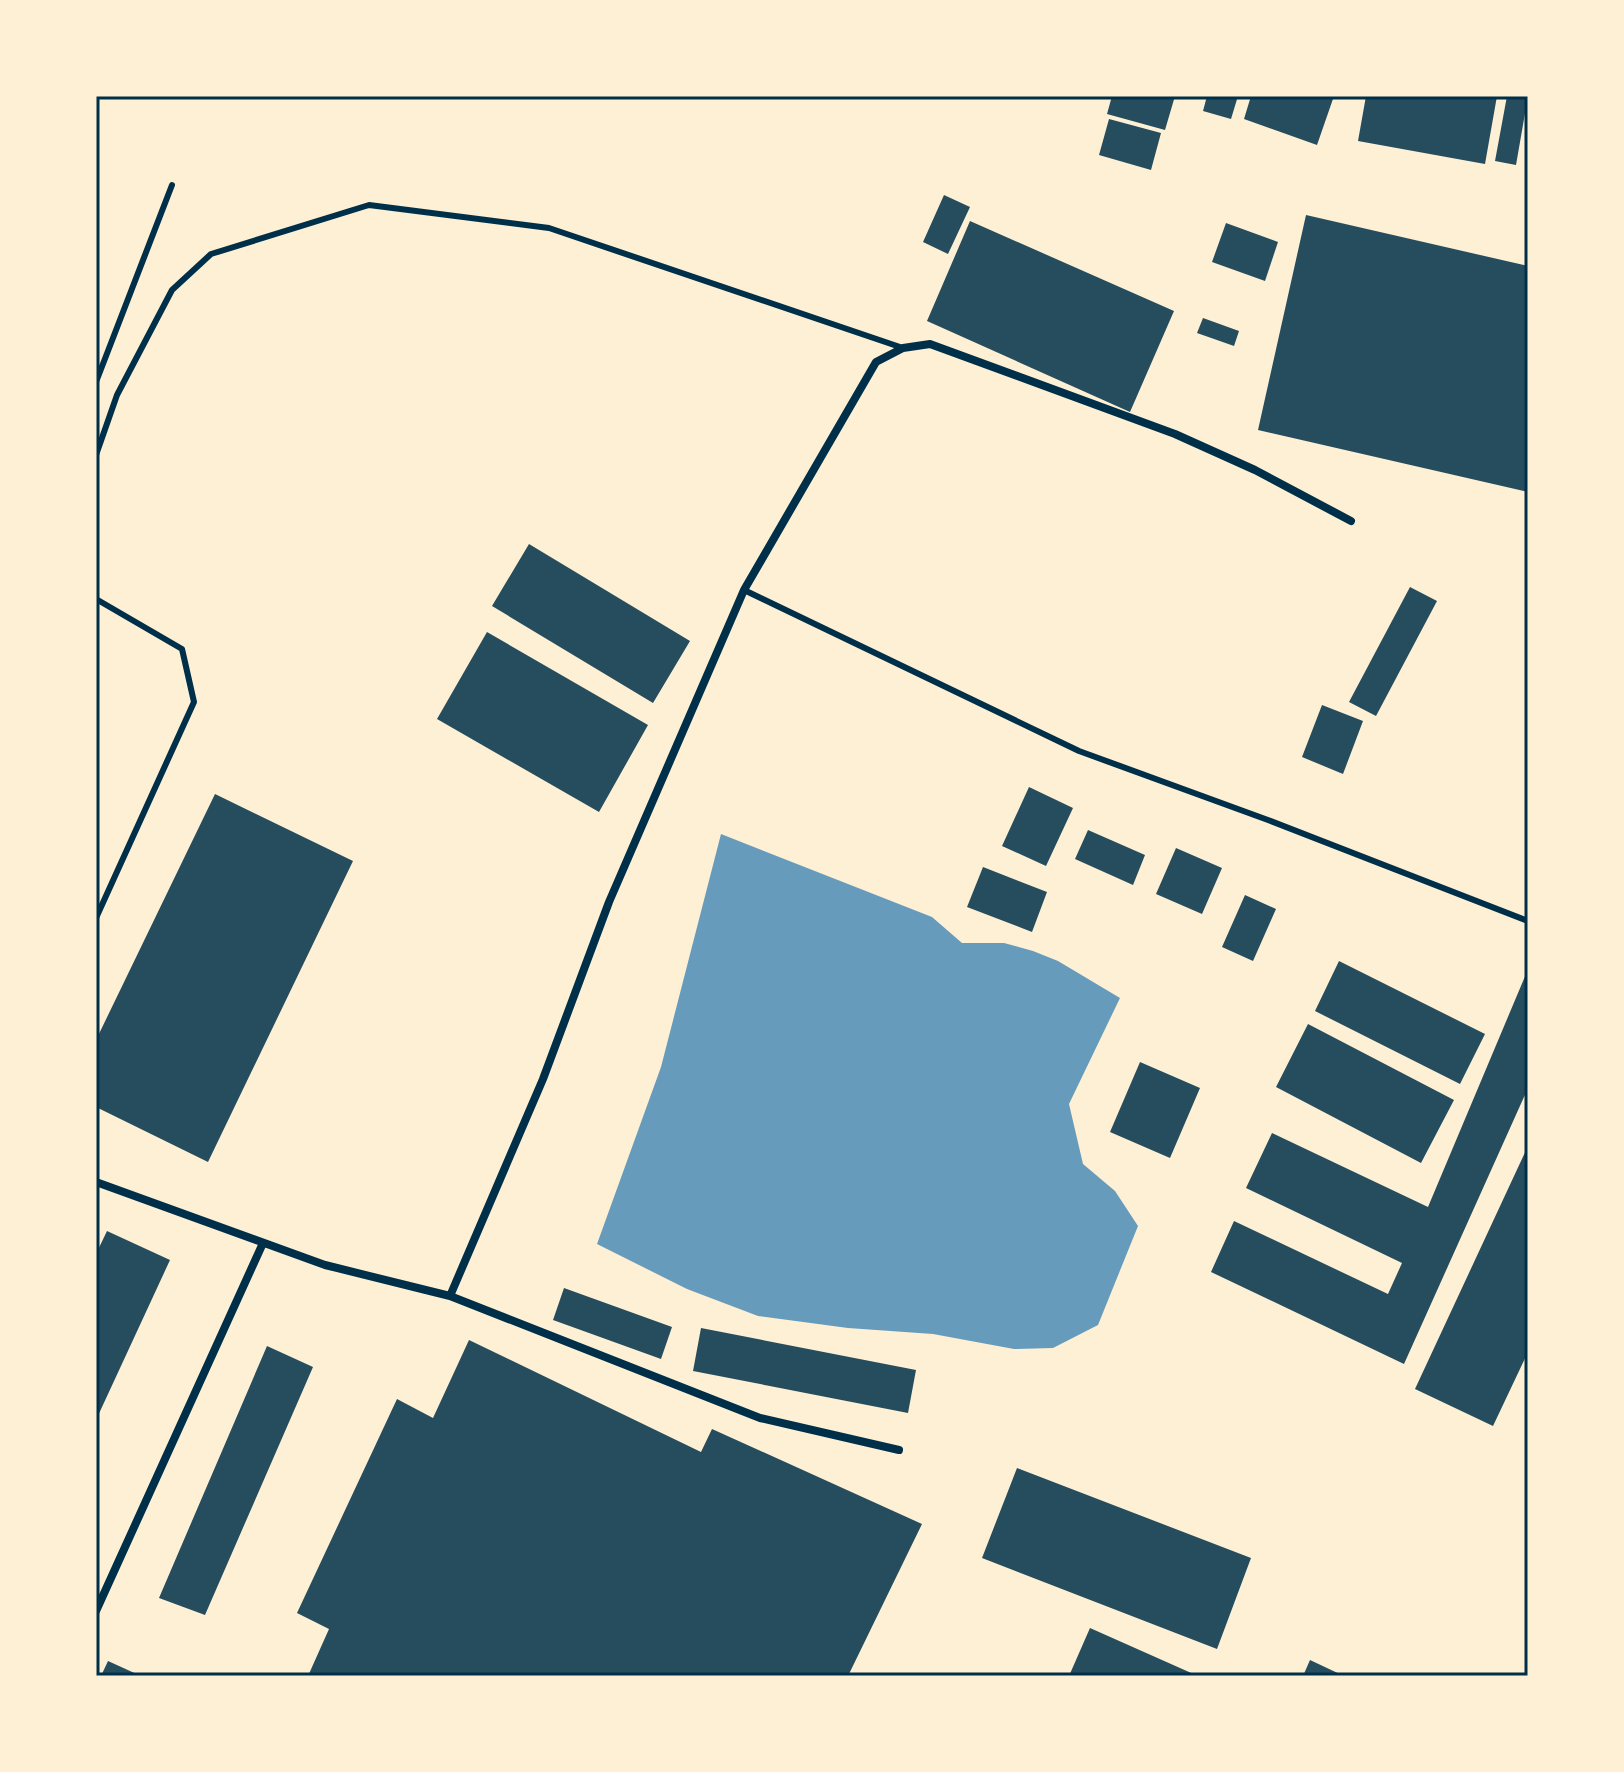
<svg xmlns="http://www.w3.org/2000/svg" width="1624" height="1772" viewBox="0 0 1624 1772" font-family="'Zilla Slab',serif">
<style>
.water{fill:#669bbc}
.building{fill:#264d5e}
.lines{fill:none;stroke-linecap:round;stroke-linejoin:round}
.service{stroke:#003049;stroke-width:6}
.minor{stroke:#003049;stroke-width:8}
.neatline{fill:none;stroke:#003049;stroke-width:3}
</style>
<rect width="100%" height="100%" fill="#fdf0d5"/>
<path class="water" d="M721 834 932 917 962 943H1004L1033 951 1058 961 1120 998 1069 1104 1083 1164 1115 1191 1138 1226 1098 1325 1053 1348 1014 1349 933 1334 848 1328 758 1316 687 1289 597 1244 661 1067Z"/>
<path class="building" d="M1112 96H1175L1165 130 1107 114Z
M1207 96H1238L1231 119 1203 111Z
M1251 96H1334L1317 145 1244 119Z
M1366 96H1497L1485 164 1358 141Z
M1507 96H1528L1516 165 1495 161Z
M1109 119 1161 133 1151 170 1099 155Z
M944 195 970 207 948 254 923 242Z
M1306 215 1528 266V492L1258 430Z
M970 221 1174 311 1130 412 927 321Z
M1226 223 1278 242 1265 281 1212 262Z
M1203 318 1239 331 1234 346 1197 333Z
M529 544 690 641 653 703 492 606Z
M1410 587 1437 601 1376 716 1349 702Z
M487 632 648 725 599 812 437 719Z
M1322 705 1363 721 1343 774 1302 757Z
M1029 787 1073 808 1046 866 1002 846Z
M215 794 353 861 208 1162 96 1107V1040Z
M1088 830 1145 855 1133 885 1075 859Z
M1176 848 1222 868 1202 914 1156 894Z
M983 867 1047 892 1032 932 967 907Z
M1245 895 1276 909 1253 961 1222 947Z
M1339 961 1485 1034 1460 1084 1315 1011Z
M1526 974 1528 1088 1404 1364 1211 1272 1234 1221 1388 1294 1402 1263 1246 1188 1272 1133 1428 1207Z
M1308 1024 1454 1100 1421 1163 1276 1087Z
M1140 1062 1200 1088 1170 1158 1110 1132Z
M1528 1146V1352L1493 1426 1415 1389Z
M107 1231 170 1260 96 1420V1254Z
M564 1288 672 1327 661 1359 553 1320Z
M701 1328 916 1370 908 1413 693 1371Z
M469 1340 701 1452 712 1429 922 1524 848 1676H308L329 1629 297 1613 397 1399 433 1418Z
M267 1346 313 1367 205 1615 159 1598Z
M1017 1468 1251 1558 1217 1649 982 1558Z
M1090 1628 1198 1676H1069Z
M1310 1660 1344 1676H1303Z
M108 1661 141 1676H101Z"/>
<g class="lines">
<path class="service" d="M96 382 172 185
M96 455 117 395 172 290 211 254 369 205 549 228 903 348
M744 590 1079 751 1268 820 1528 921
M96 599 182 649 194 702 96 918"/>
<path class="minor" d="M96 1182 325 1265 450 1296 760 1418 899 1450
M450 1296 543 1079 609 902 744 590 876 362 903 348 930 344 1175 434 1255 470 1351 521
M96 1611 263 1243"/>
</g>
<rect width="1624" height="1772" fill="none" stroke="#fdf0d5" stroke-width="196"/>
<rect x="98" y="98" width="1428" height="1576" class="neatline"/>
</svg>
